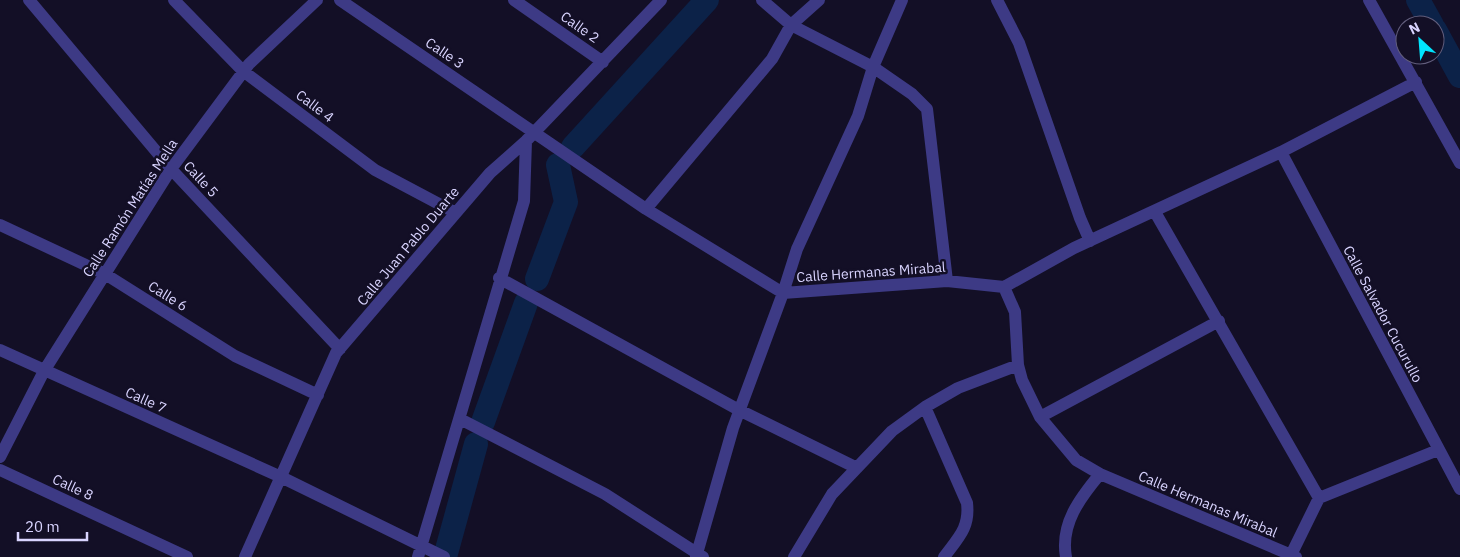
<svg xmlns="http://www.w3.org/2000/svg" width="1460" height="557" viewBox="0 0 1460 557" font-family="'IBM Plex Sans',sans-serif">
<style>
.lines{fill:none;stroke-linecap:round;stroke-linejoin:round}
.canal{stroke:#0c2248;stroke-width:24}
.minor{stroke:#3d3a85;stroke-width:12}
.labels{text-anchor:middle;stroke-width:5;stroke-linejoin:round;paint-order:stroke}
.street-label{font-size:14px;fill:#d9d4ff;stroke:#130f26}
</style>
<rect width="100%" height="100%" fill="#130f26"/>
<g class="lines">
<path class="canal" d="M1418 0 1432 25
M1435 30 1460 76
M573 147 707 0
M537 279 566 202 558 165
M483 422 526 303
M445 557 476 444"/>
<path class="minor" d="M29 0 171 169 340 349
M174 0 243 71 375 170 456 213
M340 0 646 209 783 293 947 281 1004 287 1015 312 1018 365 1022 380 1040 417 1076 460 1100 474 1296 557
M514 0 603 62
M762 0 791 25 873 67 912 94 927 109 947 281
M997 0 1019 43 1080 218 1090 241
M1369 0 1460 163
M1281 152 1460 489
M646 209 772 59 791 25 819 0
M1155 212 1319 498 1290 557
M0 225 105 274 235 356 318 395
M499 278 739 410 857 468
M1004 287 1074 248 1281 152 1416 82
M0 350 281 477 444 557
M925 407 967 503C970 528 958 538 944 557
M1040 417 1219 321
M460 419 605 494 703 557
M0 457 44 371 171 169 249 64 317 0
M0 470 187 557
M1319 498 1438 450
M245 557 336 353 490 173 526 141 661 0
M418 557 524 201 526 141
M696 557 733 428 783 293 797 249 858 116 873 67 902 0
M794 557 832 494 892 431 925 407 958 388 1018 365
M1066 557C1060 524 1080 498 1100 474"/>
</g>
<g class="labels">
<g class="street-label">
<text transform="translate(580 27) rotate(35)" y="5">Calle 2</text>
<text transform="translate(445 53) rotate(34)" y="5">Calle 3</text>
<text transform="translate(315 106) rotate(37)" y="5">Calle 4</text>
<text transform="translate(201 179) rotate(47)" y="5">Calle 5</text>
<text transform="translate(130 208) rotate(-57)" y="5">Calle Ramón Matías Mella</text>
<text transform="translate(408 246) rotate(-50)" y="5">Calle Juan Pablo Duarte</text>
<text transform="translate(871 272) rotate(-4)" y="5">Calle Hermanas Mirabal</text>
<text transform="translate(168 296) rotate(32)" y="5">Calle 6</text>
<text transform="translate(1383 314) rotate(62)" y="5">Calle Salvador Cucurullo</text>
<text transform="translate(146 400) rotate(24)" y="5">Calle 7</text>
<text transform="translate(73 487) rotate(25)" y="5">Calle 8</text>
<text transform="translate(1208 504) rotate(23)" y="5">Calle Hermanas Mirabal</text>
</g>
</g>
<g transform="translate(1420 40) rotate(334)"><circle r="24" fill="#130f26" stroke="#625e7d"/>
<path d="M0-4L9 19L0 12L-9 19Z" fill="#00e5ff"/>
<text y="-8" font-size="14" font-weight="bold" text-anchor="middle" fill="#d9d4ff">N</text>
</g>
<path d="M18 532v8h69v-8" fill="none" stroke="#d9d4ff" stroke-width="2.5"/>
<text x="25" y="532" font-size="15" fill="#d9d4ff" stroke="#130f26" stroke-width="4" paint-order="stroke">20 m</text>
</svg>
